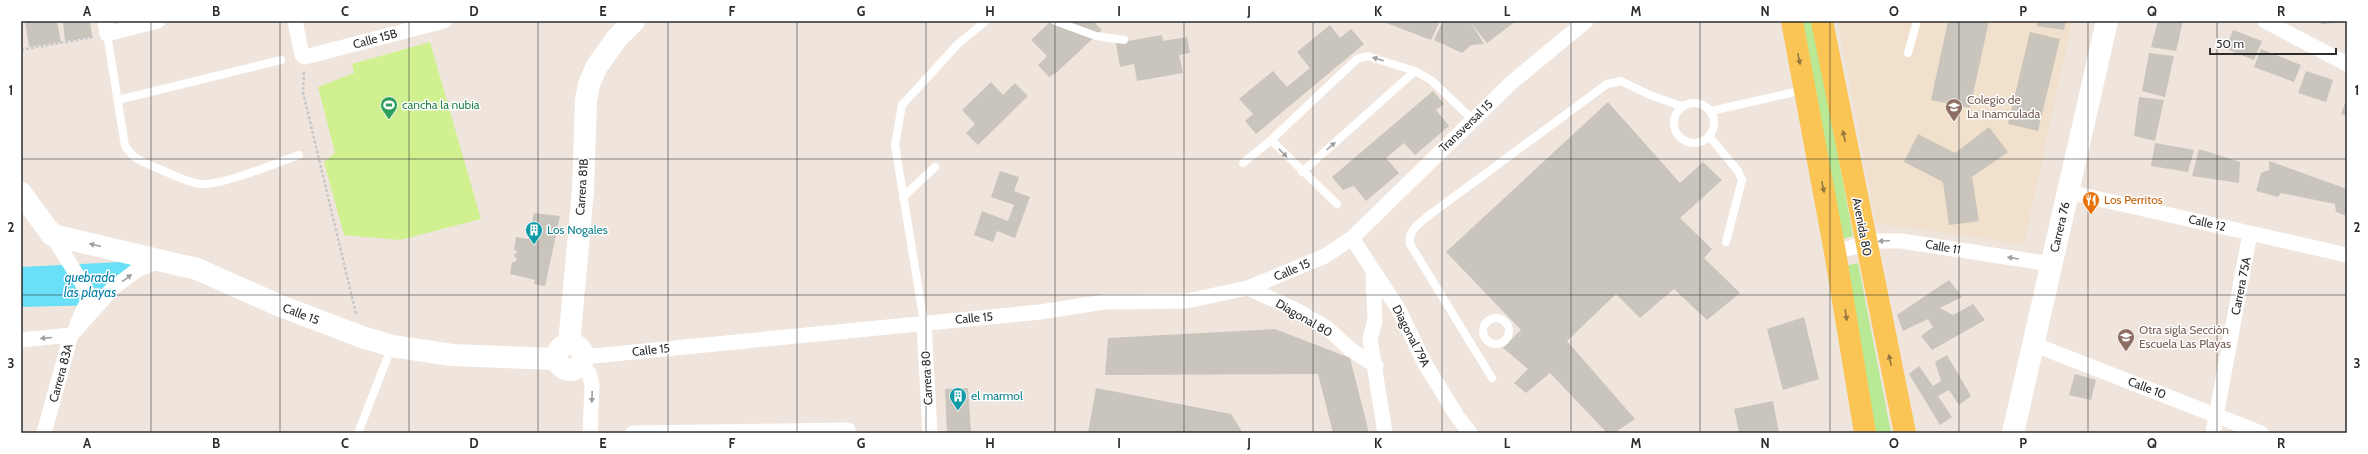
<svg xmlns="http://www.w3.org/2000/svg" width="2368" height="454" viewBox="0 0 2368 454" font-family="Cabin,sans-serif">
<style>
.education{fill:#f1e1cc}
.green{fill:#bae996}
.pitch{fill:#d1f191}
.water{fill:#69dff8}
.building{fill:#c9c4bc}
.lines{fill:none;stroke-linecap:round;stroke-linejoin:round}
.path{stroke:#c8c8c8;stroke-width:2.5;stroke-dasharray:3 2;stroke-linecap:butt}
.lane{stroke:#fff;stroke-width:8}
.street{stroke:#fff;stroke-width:15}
.secondary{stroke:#fff;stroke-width:22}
.primary{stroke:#fbc555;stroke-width:22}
.oneway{fill:#a0a0a0}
.oneway2{fill:#947840}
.grid{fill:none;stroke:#2c2c2c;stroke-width:1;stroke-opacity:0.55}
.labels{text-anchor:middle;stroke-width:3;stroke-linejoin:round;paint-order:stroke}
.street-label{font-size:12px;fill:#2c2c2c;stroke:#fff}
.education-label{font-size:12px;fill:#785e54;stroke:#fff;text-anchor:start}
.leisure-label{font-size:12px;fill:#27864d;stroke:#fff;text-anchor:start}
.food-label{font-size:12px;fill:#c56008;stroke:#fff;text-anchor:start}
.culture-label{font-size:12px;fill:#0d838f;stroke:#fff;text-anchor:start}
.water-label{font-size:13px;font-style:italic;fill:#037fa9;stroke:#fff}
.neatline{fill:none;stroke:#2c2c2c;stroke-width:1.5}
.grid-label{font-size:13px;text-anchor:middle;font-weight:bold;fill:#2c2c2c}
</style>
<rect width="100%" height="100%" fill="#efe5dd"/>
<path class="education" d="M1838 21H2072L2024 244 1876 223Z"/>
<path class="green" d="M1800 21H1813L1853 236 1840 240Z
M1858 263 1891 433H1875L1845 266Z"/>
<path class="pitch" d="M430 42 481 219 400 240 344 235 324 162 335 153 318 87 354 73 352 64Z"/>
<path class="water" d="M161 260 100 305 21 307V267Z"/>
<path class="building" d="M25 21H57L61 42 29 47Z
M63 21H90L92 37 65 41Z
M1051 21H1093L1102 30 1057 72 1049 77 1038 65 1047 56 1031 40Z
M1381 21H1440L1431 40Z
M1443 21 1470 22 1516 21 1487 43 1471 23 1484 44 1471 45 1462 53 1434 40Z
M1948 21H1989L1970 108 1931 100Z
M2037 21H2066L2064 30 2037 26Z
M2158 21H2183L2176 51 2151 47Z
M2321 21H2347V22L2321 24Z
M1330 25 1340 38 1351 29 1364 44 1256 134 1245 121 1253 114 1239 99 1273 71 1287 87 1310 68 1297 52Z
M2233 30 2262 41 2254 60 2226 49Z
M2030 32 2060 39 2038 131 2008 124Z
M1162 35 1163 41 1187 37 1190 53 1179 55 1183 73 1137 81 1134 64 1120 67 1116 43Z
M2261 49 2301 65 2294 82 2254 67Z
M2149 53 2174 56 2165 97 2142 91Z
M2306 71 2333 80 2326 102 2298 93Z
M991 82 1003 95 1015 83 1028 96 978 145 966 133 975 124 962 110Z
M1433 91 1444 104 1436 110 1449 126 1415 155 1404 143 1386 158 1399 173 1366 201 1354 186 1343 190 1332 177Z
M2139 97 2164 100 2155 141 2134 136Z
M2347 98V116L2341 114Z
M1608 102 1680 183 1703 162 1722 180 1680 218 1712 249 1704 258 1740 293 1707 320 1674 289 1640 318 1616 294 1567 341 1635 419 1614 433H1607L1550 373 1526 393 1514 383 1528 369 1503 348 1521 330 1446 252Z
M1989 127 2008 152 1972 177 1979 221 1949 225 1943 182 1904 162 1918 134 1955 153Z
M2155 143 2194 150 2188 172 2151 166Z
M2199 149 2240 162 2239 183 2192 176Z
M2269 161 2347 189V216L2336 212 2335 204 2281 193 2278 197 2256 191 2261 173 2269 170Z
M1000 171 1019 177 1014 191 1030 197 1015 238 997 231 993 242 974 235 982 211 1008 221 1014 205 991 197Z
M534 213 560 216 545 286 534 284 535 280 510 274 512 262H515L517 258 514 257 515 253 517 254V251L514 250 516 237 528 239Z
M1949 280 1962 297 1940 308 1953 315 1973 304 1985 320 1932 350 1921 336 1933 327 1928 319 1903 331 1897 315Z
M1804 317 1819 379 1783 390 1767 329Z
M1275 329 1350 358 1369 433H1333L1318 374 1105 375 1108 338Z
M1947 355 1971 396 1959 405 1949 390 1938 396 1952 417 1940 425 1909 374 1919 366 1933 386 1941 381 1935 362Z
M2075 374 2096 380 2091 400 2069 395Z
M968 388 971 433H947L945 389Z
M1096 388 1231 414 1243 433H1088Z
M1773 401 1779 433H1739L1734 409Z"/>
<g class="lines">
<path class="path" d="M21 50 93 37
M304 72 303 92 356 314"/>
<path class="lane" d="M1055 21 1096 36 1124 40
M107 34 125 146C133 159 144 162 157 168 171 174 185 182 200 184 222 186 276 163 299 155
M1908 53 1917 21
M118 100 281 60
M1674 123a20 20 0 1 1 40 0a20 20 0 1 1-40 0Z
M1711 111 1804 90
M1709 136 1738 171 1742 180 1726 242
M1243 163 1271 140
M1302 172 1415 71
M903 197 935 167
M1337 204 1271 140 1357 59 1367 56 1415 71 1431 80 1472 119
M1483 331a13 13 0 1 1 26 0a13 13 0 1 1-26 0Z
M924 323 895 145 902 105 958 44 986 21
M1492 378 1410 244C1408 230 1418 225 1428 216L1607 84 1621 81 1652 96 1682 106
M358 433 392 346"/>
<path class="street" d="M105 21 107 34 158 21
M295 21 302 55 305 57 444 21
M2265 21 2347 64
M2068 192 2347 255
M52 235 87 291V302L77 324
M1352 238 1399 310 1425 364 1457 416 1470 433
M1835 252 1875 241H1901L2051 264
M1373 272 1375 320 1370 339 1385 433
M1248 288 1294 309 1327 328 1350 349 1376 366
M924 323 930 433
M21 340 71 335
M2033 344 2261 433
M583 357 1040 312 1104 302 1186 301 1248 288 1325 256 1352 238 1511 83 1586 21
M580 365 589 373 592 385 590 433
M44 433 71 335 113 288 137 270 161 260
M633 433 848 430
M2213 433 2250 233"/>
<path class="secondary" d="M21 193 52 235 197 269 278 305 362 337 392 346 452 355 557 359
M557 357a13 13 0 1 1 26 0a13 13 0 1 1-26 0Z
M569 344 583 190 586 101 589 84 597 66 617 38 634 21
M2013 433 2107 21"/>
<path class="primary" d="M1792 21 1835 252 1865 433
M1822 21 1905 433"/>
</g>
<defs><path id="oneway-solid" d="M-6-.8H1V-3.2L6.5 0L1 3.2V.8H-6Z"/></defs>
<g class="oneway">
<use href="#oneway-solid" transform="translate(1378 59) rotate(-163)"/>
<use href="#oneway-solid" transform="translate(1331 146) rotate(-42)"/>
<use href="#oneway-solid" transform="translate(1283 153) rotate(46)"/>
<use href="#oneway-solid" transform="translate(1884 241) rotate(178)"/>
<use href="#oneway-solid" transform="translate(95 245) rotate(-167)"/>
<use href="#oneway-solid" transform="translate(2013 258) rotate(-171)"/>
<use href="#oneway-solid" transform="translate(127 278) rotate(-37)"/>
<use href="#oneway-solid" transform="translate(46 338) rotate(175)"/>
<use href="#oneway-solid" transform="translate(592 397) rotate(92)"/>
</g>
<g class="oneway2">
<use href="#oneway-solid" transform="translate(1799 59) rotate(79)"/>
<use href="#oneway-solid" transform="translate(1844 136) rotate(-101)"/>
<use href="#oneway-solid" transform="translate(1823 187) rotate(79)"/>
<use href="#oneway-solid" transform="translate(1846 315) rotate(81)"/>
<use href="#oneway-solid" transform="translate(1890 360) rotate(-102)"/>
</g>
<path class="grid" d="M151 21V433M280 21V433M409 21V433M538 21V433M668 21V433M797 21V433M926 21V433M1055 21V433M1184 21V433M1313 21V433M1442 21V433M1571 21V433M1700 21V433M1830 21V433M1959 21V433M2088 21V433M2217 21V433M21 159H2347M21 295H2347"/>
<defs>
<g id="stadium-pin" transform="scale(0.9)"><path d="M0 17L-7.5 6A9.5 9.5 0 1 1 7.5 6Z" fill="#2e9e5b" stroke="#fff"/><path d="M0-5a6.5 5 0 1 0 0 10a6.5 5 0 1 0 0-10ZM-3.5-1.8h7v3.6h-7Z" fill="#fff"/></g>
<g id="school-pin" transform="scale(0.9)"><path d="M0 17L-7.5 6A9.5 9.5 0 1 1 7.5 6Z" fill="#8d6e63" stroke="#fff"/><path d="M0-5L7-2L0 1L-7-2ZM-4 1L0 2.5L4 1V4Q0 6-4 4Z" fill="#fff"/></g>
<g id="restaurant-pin" transform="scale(0.9)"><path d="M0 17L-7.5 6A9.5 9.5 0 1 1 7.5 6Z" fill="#e8710a" stroke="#fff"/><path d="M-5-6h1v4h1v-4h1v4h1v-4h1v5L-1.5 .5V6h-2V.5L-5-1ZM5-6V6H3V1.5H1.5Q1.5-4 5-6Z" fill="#fff"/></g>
<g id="building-pin" transform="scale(0.9)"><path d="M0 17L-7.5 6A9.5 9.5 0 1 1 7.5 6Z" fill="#0f9aa8" stroke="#fff"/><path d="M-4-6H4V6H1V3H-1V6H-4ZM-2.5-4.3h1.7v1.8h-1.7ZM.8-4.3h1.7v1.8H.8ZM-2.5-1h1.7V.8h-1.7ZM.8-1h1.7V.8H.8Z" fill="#fff"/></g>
</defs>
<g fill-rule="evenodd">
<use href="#stadium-pin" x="389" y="105"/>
<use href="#school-pin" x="1954" y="107"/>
<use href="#restaurant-pin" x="2091" y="200"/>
<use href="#building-pin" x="534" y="230"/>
<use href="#school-pin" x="2126" y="337"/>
<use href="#building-pin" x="958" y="396"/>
</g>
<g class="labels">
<g class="street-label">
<text transform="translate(375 39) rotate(-15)" y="4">Calle 15B</text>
<text transform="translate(1466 126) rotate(-44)" y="4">Transversal 15</text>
<text transform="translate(582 187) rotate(-86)" y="4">Carrera 81B</text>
<text transform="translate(2207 223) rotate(13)" y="4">Calle 12</text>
<text transform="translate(1862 227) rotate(79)" y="4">Avenida 80</text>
<text transform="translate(2060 227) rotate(-77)" y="4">Carrera 76</text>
<text transform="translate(1943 247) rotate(10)" y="4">Calle 11</text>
<text transform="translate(1292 270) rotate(-23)" y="4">Calle 15</text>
<text transform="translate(2241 286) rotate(-79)" y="4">Carrera 75A</text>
<text transform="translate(301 314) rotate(21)" y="4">Calle 15</text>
<text transform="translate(974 318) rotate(-5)" y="4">Calle 15</text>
<text transform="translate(1304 318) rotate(30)" y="4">Diagonal 80</text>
<text transform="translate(1411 336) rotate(63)" y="4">Diagonal 79A</text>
<text transform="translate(651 350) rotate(-6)" y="4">Calle 15</text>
<text transform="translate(61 373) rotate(-75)" y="4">Carrera 83A</text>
<text transform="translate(927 378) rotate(-93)" y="4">Carrera 80</text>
<text transform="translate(2147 388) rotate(21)" y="4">Calle 10</text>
</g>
<g class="education-label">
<text x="1967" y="104">Colegio de<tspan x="1967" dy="14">La Inamculada</tspan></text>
<text x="2139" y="334">Otra sigla Sección<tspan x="2139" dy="14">Escuela Las Playas</tspan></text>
</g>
<g class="leisure-label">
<text x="402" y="109">cancha la nubia</text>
</g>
<g class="food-label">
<text x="2104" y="204">Los Perritos</text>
</g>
<g class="culture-label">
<text x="547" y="234">Los Nogales</text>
<text x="971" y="400">el marmol</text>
</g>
<g class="water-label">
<text x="90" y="282">quebrada<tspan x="90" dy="15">las playas</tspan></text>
</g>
</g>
<rect width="2368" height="454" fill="none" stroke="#ffffff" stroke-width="44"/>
<path d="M2210 48v6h126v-6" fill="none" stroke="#2c2c2c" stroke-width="2"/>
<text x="2216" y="48" font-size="12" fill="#2c2c2c" stroke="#ffffff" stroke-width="3" paint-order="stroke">50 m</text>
<rect x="22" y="22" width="2324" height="410" class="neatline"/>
<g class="grid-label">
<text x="87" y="16">A</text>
<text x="216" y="16">B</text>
<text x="345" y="16">C</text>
<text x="474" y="16">D</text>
<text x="603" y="16">E</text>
<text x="732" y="16">F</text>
<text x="861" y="16">G</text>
<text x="990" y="16">H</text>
<text x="1119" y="16">I</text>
<text x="1249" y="16">J</text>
<text x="1378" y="16">K</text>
<text x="1507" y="16">L</text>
<text x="1636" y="16">M</text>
<text x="1765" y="16">N</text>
<text x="1894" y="16">O</text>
<text x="2023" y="16">P</text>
<text x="2152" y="16">Q</text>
<text x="2281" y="16">R</text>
<text x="11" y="95">1</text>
<text x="2357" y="95">1</text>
<text x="11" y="232">2</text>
<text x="2357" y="232">2</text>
<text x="11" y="368">3</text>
<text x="2357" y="368">3</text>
<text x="87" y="448">A</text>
<text x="216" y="448">B</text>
<text x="345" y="448">C</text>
<text x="474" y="448">D</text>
<text x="603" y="448">E</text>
<text x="732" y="448">F</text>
<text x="861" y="448">G</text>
<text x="990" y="448">H</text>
<text x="1119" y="448">I</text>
<text x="1249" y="448">J</text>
<text x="1378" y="448">K</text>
<text x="1507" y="448">L</text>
<text x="1636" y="448">M</text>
<text x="1765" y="448">N</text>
<text x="1894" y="448">O</text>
<text x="2023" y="448">P</text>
<text x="2152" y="448">Q</text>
<text x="2281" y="448">R</text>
</g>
</svg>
